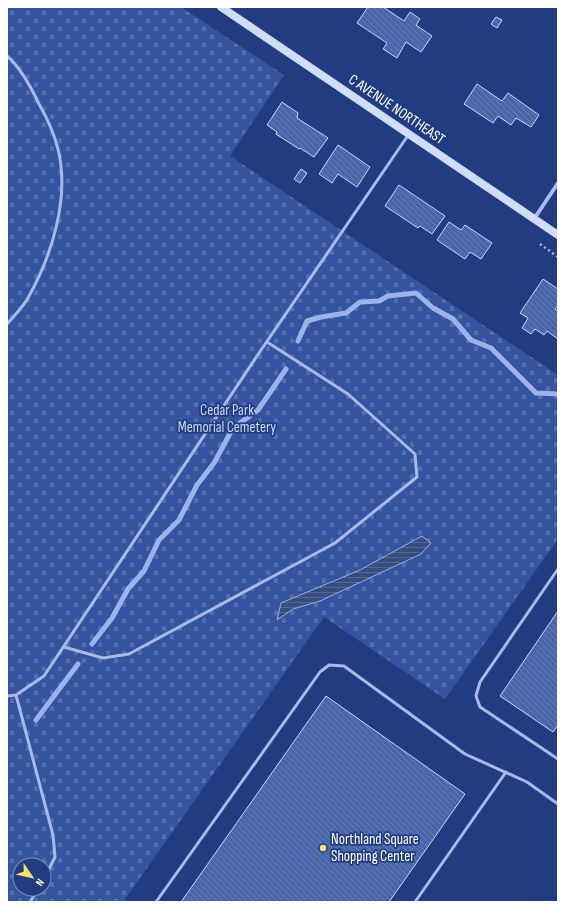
<svg xmlns="http://www.w3.org/2000/svg" width="565" height="909" viewBox="0 0 565 909" font-family="'Sofia Sans Condensed',sans-serif">
<style>
.cemetery{fill:url(#cemetery-stones);fill-rule:evenodd}
.water{fill:url(#water-rules);stroke:#9bb3e9}
.lines{fill:none;stroke-linecap:round;stroke-linejoin:round}
.stream{stroke:#9bb3e9;stroke-width:5}
.building{fill:url(#building-back-hatch);stroke:#cbd8f6}
.path{stroke:#a7bae8;stroke-width:2.5;stroke-dasharray:2 3;stroke-linecap:butt}
.lane{stroke:#a7bae8;stroke-width:3}
.street{stroke:#a7bae8;stroke-width:4}
.secondary{stroke:#d1dcf6;stroke-width:8}
.poi-dot{fill:#f4e168;stroke:#213c81;stroke-width:1.5}
.labels{text-anchor:middle;stroke-width:3.5;stroke-linejoin:round;paint-order:stroke}
.street-label{font-size:15px;fill:#fff;stroke:#213c81}
.park-label{font-size:15px;fill:#cbd8f6;stroke:#213c81}
.poi-label{font-size:15px;fill:#fff;stroke:#213c81;text-anchor:start}
</style>
<defs>
<pattern id="cemetery-stones" width="16" height="16" patternUnits="userSpaceOnUse"><rect width="16" height="16" fill="#35549f"/><path d="M2 7V4a2 2 0 0 1 4 0v3zM10 15v-3a2 2 0 0 1 4 0v3z" fill="#536ead"/></pattern>
<pattern id="water-rules" width="6" height="5" patternUnits="userSpaceOnUse"><rect width="6" height="5" fill="#384d7f"/><path d="M0 2.5h6" fill="none" stroke="#566892"/></pattern>
<pattern id="building-back-hatch" width="6" height="6" patternUnits="userSpaceOnUse"><rect width="6" height="6" fill="#4a66aa"/><path d="M-1 5l2 2M0 0l6 6M5-1l2 2" fill="none" stroke="#657db7"/></pattern>
</defs>
<rect width="100%" height="100%" fill="#213c81"/>
<path class="cemetery" d="M7 7H181L284 75 230 156 558 375V539L445 699 324 617 123 902H7ZM20 865H44V889H20Z"/>
<path class="water" d="M422 536 431 543 421 554 320 601 293 609 277 620 281 603 360 570Z"/>
<g class="lines">
<path class="stream" d="M298 341 307 321 321 317 346 313 360 302 379 301 388 296 416 293 433 308 453 319 471 340 491 348 536 393 558 394
M92 644 112 618 128 589 144 571 159 540 179 520 197 485 214 463 233 428 258 410 286 369
M36 720 78 664"/>
</g>
<path class="building" d="M368 7H383L404 21 410 12 420 19 416 25 432 36 421 52 406 42 397 58 383 49 387 43 357 23Z
M496 17 502 20 497 28 491 24Z
M477 84 502 101 508 93 539 115 531 127 516 118 511 125 498 116 493 123 464 104Z
M282 102 298 113 297 118 328 138 314 157 300 148 299 149 276 134 277 132 267 125Z
M338 145 370 167 357 187 338 174 332 183 319 174Z
M301 169 307 173 300 183 294 179Z
M399 185 445 216 432 234 420 226 418 228 385 206Z
M449 222 461 230 465 225 492 243 481 259 470 252 465 259 437 240Z
M543 279 558 289V305L555 309 558 311V339L547 331 544 335 535 329 531 334 522 328 528 318 520 313Z
M558 611V725L553 732 500 696Z
M326 696 465 794 389 902H181Z"/>
<g class="lines">
<path class="path" d="M540 244 558 257"/>
<path class="lane" d="M7 56C21 68 31 87 39 104 47 118 54 133 58 149 70 198 52 255 28 298 23 307 14 316 7 324
M558 569 480 682 476 696 480 707 558 759
M64 647 103 658 129 654 335 543 417 477 415 454 348 394 267 342
M16 695 53 835 55 857 44 879
M7 696 16 695 44 676 259 353 409 134
M30 902 38 889
M156 902 320 672 329 665 344 666 465 754 527 782 558 804
M415 902 506 772"/>
<path class="street" d="M534 219 558 183"/>
<path class="secondary" d="M221 7 558 235"/>
</g>
<circle class="poi-dot" cx="323" cy="848" r="4"/>
<g class="labels">
<g class="street-label">
<text transform="translate(397 109) rotate(34)" y="5">C AVENUE NORTHEAST</text>
</g>
<g class="park-label">
<text x="227" y="415">Cedar Park<tspan x="227" dy="17">Memorial Cemetery</tspan></text>
</g>
<g class="poi-label">
<text x="331" y="844">Northland Square<tspan x="331" dy="17">Shopping Center</tspan></text>
</g>
</g>
<rect width="565" height="909" fill="none" stroke="#ffffff" stroke-width="16"/>
<g transform="translate(32 877) rotate(124)"><circle r="19" fill="#213c81" stroke="#7a8ab3"/>
<path d="M0-3L7 15L0 10L-7 15Z" fill="#f4e168"/>
<text y="-6" font-size="11" font-weight="bold" text-anchor="middle" fill="#ffffff">N</text>
</g>
</svg>
